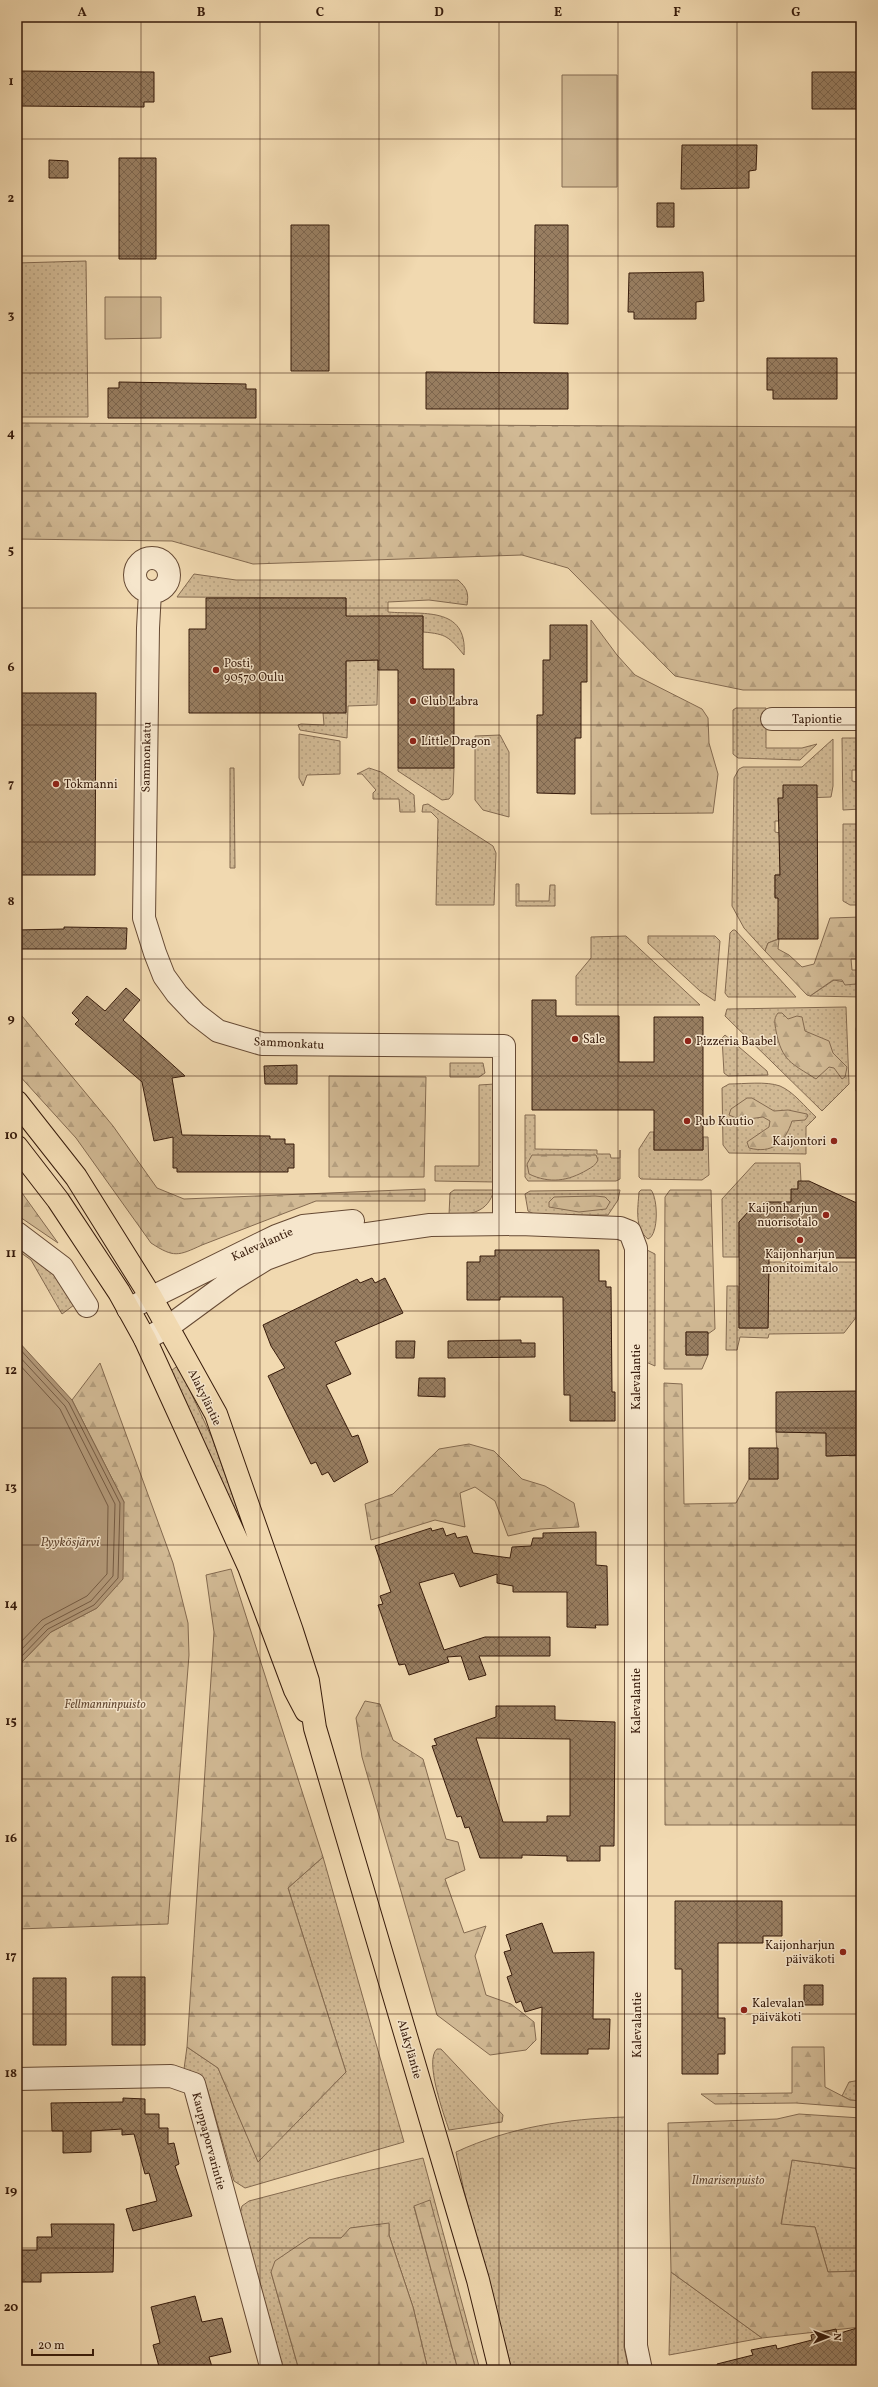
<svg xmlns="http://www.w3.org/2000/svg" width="878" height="2387" viewBox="0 0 878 2387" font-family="Vollkorn,serif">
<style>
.grass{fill:url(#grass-dots);stroke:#846a50}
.forest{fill:url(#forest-firs);stroke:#846a50}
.pitch{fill:#d1b994;stroke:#846a50}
.water{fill:#b29878;stroke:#81664c}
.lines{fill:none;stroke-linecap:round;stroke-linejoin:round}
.shore{stroke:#745a42;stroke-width:1}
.building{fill:url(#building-cross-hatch);stroke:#371b0b;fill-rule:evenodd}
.minor-casing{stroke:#664a34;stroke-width:24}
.major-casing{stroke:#371b0b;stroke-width:24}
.minor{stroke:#f6e6cc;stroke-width:22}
.major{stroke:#f1d9b0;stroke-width:22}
.grid{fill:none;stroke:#371b0b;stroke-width:1;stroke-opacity:0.55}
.poi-dot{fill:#8f2418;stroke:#f6e6cc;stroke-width:1.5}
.labels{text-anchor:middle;stroke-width:3;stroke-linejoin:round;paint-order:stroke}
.poi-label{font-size:12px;fill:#371b0b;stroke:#f6e6cc;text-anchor:start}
.street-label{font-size:12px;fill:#371b0b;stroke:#f6e6cc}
.park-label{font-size:12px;font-style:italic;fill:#654a34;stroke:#f6e6cc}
.water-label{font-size:13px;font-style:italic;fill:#624731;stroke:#f6e6cc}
.neatline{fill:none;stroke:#371b0b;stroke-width:1.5}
.grid-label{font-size:13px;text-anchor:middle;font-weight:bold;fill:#371b0b}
</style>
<defs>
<pattern id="grass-dots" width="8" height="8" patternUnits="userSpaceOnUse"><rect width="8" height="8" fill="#d1b994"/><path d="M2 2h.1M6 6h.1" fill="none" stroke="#b49e7e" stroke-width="1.8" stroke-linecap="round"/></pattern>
<pattern id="forest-firs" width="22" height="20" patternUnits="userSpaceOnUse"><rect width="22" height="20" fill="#d1b994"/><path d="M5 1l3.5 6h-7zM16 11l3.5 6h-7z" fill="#b49e7e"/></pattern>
<pattern id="building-cross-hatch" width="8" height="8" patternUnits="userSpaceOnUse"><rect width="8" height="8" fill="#987e61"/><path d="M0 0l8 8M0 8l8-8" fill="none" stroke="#7d664e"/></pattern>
</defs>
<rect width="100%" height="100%" fill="#f1d9b0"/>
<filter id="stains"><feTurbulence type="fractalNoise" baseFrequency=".005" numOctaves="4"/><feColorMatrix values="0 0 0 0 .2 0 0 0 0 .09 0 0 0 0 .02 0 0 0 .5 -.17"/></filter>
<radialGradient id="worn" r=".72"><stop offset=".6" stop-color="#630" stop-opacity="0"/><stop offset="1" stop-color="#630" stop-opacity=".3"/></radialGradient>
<path class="grass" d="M86 261 88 417H17V263Z
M194 574 236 580H458C467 588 469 593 467 605L429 600 388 602V612C421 615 468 605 464 655 449 637 447 634 423 632V616H370L369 660H378L377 705 348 706 347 738 300 730 298 725 301 724 324 725 323 713 346 712V598L177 597Z
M736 708H766V748H802L817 744 800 760 738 758 733 754V710Z
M299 734 340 741V774L307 775 303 786 299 778Z
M500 735 509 752V817L483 810 475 800V736Z
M842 738H861V757L856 758V770H852V781L857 782 858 800H861V809L843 810Z
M833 739V786L831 797 778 799 780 821H775V832L780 833V875H775V897H780L784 927H778V939L768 943 765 951 744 928 732 906 734 778 739 769 743 767H802Z
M230 768H234L235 868H230Z
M369 768 381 772 414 795 415 812H400L399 799H373V793L376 790 362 774H357Z
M398 768H454L453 794 449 799 442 800 398 771Z
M428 804 493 846 496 853 494 905H436L438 819 431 812H422L423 805Z
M843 824H861V905H850L843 901Z
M516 884H519V901H549L550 885H555V906H516Z
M733 930H735L796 997H728L725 993 730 933Z
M626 936 700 1005H576V976L591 958V937Z
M648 936H715L720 941 715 1001 700 991 648 943Z
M857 973H861V997L810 996 834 980 855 984Z
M846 1007 849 1084 822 1111 725 1016 727 1009Z
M858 1020 861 1023V1097L856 1091V1029Z
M725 1035 767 1071 768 1075 728 1076 724 1073 722 1038Z
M450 1063H483L485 1073 479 1077H450Z
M495 1084V1182L435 1181V1166H479V1085Z
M729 1084C744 1084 766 1081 780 1086 794 1092 805 1107 816 1117L806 1127V1154L729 1153 723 1145 722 1088Z
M525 1115H535V1149L597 1150V1154H610L611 1158H620V1150V1179L616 1181H528L525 1177Z
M650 1132H654V1150H703V1137H708L709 1175 702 1180 641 1179 639 1177V1149Z
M755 1163H800L801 1181 798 1182V1189L791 1202 748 1213 739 1222V1257H723L722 1199Z
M454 1190H494C488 1213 470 1215 449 1215L450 1193Z
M620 1190 618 1200 608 1215H536L528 1211 525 1194 530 1191Z
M641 1190H651C658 1198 659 1235 648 1239 634 1228 638 1208 639 1192Z
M17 1242 50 1266 78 1302 62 1314 31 1260 17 1250Z
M645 1249 655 1254V1366L646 1362Z
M769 1262H861V1311L844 1333 769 1334 768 1338 740 1337 737 1350H726L727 1286H738L739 1328H768Z
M176 1367H179L212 1438 238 1511H235L171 1371Z
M323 1857 404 2142 245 2188 234 2181 207 2088 184 2069 187 2047 218 2068 258 2161 346 2072 288 1888Z
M437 2049H441L503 2115 502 2122 449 2130C444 2115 424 2060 437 2049Z
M861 2080V2101L850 2100 842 2096 849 2082Z
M625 2117 627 2155 624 2347 629 2370H512L464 2191 456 2152C510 2127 566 2119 625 2117Z
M423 2158 480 2370H476L414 2207 458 2370H428L413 2307 389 2235V2224L351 2228 341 2238H309L271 2272 299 2370H283L240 2214 242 2206 249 2201 337 2178Z
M792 2160 861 2169 859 2214H861V2271L828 2272 815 2227 781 2225Z
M671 2272 762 2338 669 2355Z"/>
<path class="forest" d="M17 423 861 427V690H743L675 676 568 568 522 555 253 564 172 541 17 539Z
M591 620 617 655 635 675 702 709 708 718 709 743 718 774 713 813 591 814Z
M861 917V948H857V959H851L852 970H857L856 984 845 985 842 980H833L810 996 807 995 765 951 768 943 779 939 778 949 789 955 802 967 814 964 830 918Z
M17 1010 113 1126 157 1188 184 1199 425 1189V1201H316L202 1245C178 1256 174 1258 151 1243L76 1138 17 1073Z
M778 1013H782L788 1019 797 1016 802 1017 805 1031 829 1041 833 1053 847 1067 845 1077 842 1079 834 1068 829 1067 816 1079C791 1063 782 1061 776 1031 775 1024 773 1019 778 1013Z
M329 1076 426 1077 424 1177H329Z
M747 1098H752L774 1111 788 1110 807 1114 808 1116 805 1120 792 1121C785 1143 772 1154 749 1148L747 1142 769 1127 770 1121 763 1117 741 1120 729 1115 731 1109Z
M532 1155H596L598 1160C596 1165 592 1167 587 1170 568 1181 550 1184 529 1174L527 1164Z
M17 1186 58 1243 17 1215Z
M670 1190H711L715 1329 708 1334 707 1332H686V1355H708L702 1369H664L665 1197Z
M595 1196 605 1197 610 1202 606 1209 579 1212 549 1207V1202L554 1197Z
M100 1363 173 1563 188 1623 189 1655 168 1924 17 1929V1667L51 1632 97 1608 124 1502 72 1400Z
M664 1383 682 1384 684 1504 736 1503 749 1479H778L776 1432 826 1433 827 1456 861 1455V1825H665Z
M469 1444 494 1451 522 1479 545 1486 574 1503 579 1527 540 1529 508 1536 495 1501 475 1487 460 1493 465 1527 435 1520 371 1540 365 1504 393 1494 439 1449Z
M231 1569 323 1857 288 1888 346 2072 258 2162 218 2068 187 2047 214 1632 206 1575Z
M365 1701 380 1704 393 1740 423 1759 446 1839 458 1842 465 1870 445 1879 464 1933 486 1926 475 1956 486 1995 511 2004 534 2022 536 2040 526 2050 490 2055 437 2015 362 1757 356 1718Z
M792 2047H824L825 2087 850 2100 861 2101V2108L796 2103 715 2104 701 2094 792 2093Z
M799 2114 861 2118V2214H859L861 2169 792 2160 781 2224 815 2227 828 2272 861 2271V2327L762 2338 671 2272 668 2123 777 2119Z
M430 2200 476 2370H458L414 2206Z
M389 2223V2235L413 2307 428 2370H299L271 2272 275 2261 309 2238H341L350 2228Z"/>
<path class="pitch" d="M562 75H617V187H562Z
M105 297H161V338L105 339Z"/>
<path class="water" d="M17 1340 72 1400 124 1502 123 1579 97 1608 51 1632 17 1667Z"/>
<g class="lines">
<path class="shore" d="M17 1346 69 1403 120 1503 118 1578 94 1605 48 1629 17 1661
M17 1354 65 1406 115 1504 113 1576 91 1601 45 1625 17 1654
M17 1362 60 1409 108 1506 107 1574 87 1596 42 1620 17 1646"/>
</g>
<path class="building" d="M17 71 154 72V102H144V107L17 106Z
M812 72H861V109H812Z
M682 145H757L756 170 749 171V188L681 189Z
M119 158H156V259H119Z
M49 160 68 161V178H49Z
M657 203H674V227H657Z
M291 225H329V371H291Z
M535 225H568V324L534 323Z
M703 272 704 301 696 302V319H634V312H628L629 273Z
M767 358H837V399H773V390H767Z
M426 372 568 373V409H426Z
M119 382 246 384V389H256V418H108V388H119Z
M206 598H346V616H423V669H454V768H398V670H378V660L346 661V713H189V629H206Z
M550 625H587V682H581V738H575V794L537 793V715H543V660H550Z
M17 693H96L95 875H17Z
M783 785H817L818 939H778V898H775V875H780L778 798H783Z
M64 927 127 928 126 949H17V930L64 929Z
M126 988 140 1000 123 1020 185 1076 172 1078 182 1135 270 1136V1139H285V1144H294V1168H288V1172H177V1168H173V1137L154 1141 142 1082 75 1024 79 1020 72 1013 87 996 105 1011Z
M532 1000H556V1016H619V1062H654V1017H703V1150H654V1110H532Z
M297 1065V1084H265L264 1066Z
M798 1181H809L861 1205V1258H769L768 1328H739V1222L748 1212H756L766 1202H791V1189H798Z
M495 1250H599V1281H606V1287H611L612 1392H615V1421H570V1395H564L563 1297H500V1300H467V1262H480V1256H495Z
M372 1278 375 1283 385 1278 403 1313 335 1342 351 1374 326 1385 352 1437 358 1435 368 1462 334 1482 328 1472 322 1475 316 1462 311 1464 268 1376 285 1368 271 1346 263 1325 357 1279 360 1283Z
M686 1332H708V1355H686Z
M521 1340V1343H535V1357L448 1358V1341Z
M396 1341H415L414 1358H396Z
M419 1378H445V1397L418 1396Z
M861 1391V1455L826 1456V1433L776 1432V1392Z
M749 1448H778V1479H749Z
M431 1528 432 1531 443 1528 446 1536 455 1533 457 1538 467 1536 473 1553 510 1558 512 1547 531 1546 533 1538H543V1533L596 1532V1565L607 1566 608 1625H595L596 1628 567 1627V1592H513V1586L497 1583V1574L460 1587 454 1573 419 1583 444 1650 485 1637H550V1656H479L486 1675 469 1680 461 1656 447 1657 449 1662 409 1675 405 1664 399 1665 378 1605 383 1604 380 1596 391 1592 375 1546Z
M496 1706H555V1720L615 1722 614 1846H600V1861H567V1856L522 1855V1858H480L469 1827 465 1828 461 1816 457 1817 432 1746 437 1745 434 1739 496 1717ZM476 1738 570 1739V1816H547V1822H503Z
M675 1901H782V1936H763V1943H718V2018H725V2054H718V2074H682V1969H675Z
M542 1923 553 1953 594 1952 593 2019H610L609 2049H588V2054H541L542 2007 525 2012 521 2001 516 2003 507 1977 512 1975 504 1952 511 1950 506 1935Z
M112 1977H145V2045H112Z
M33 1978H66V2045H33Z
M804 1985H823V2005H804Z
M123 2098 145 2099V2114H159V2128H168V2144L174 2143 179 2164 175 2166 192 2216 133 2231 126 2209 157 2201 149 2173 145 2174 134 2134 122 2135V2129L91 2131V2152L63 2153V2131H52L51 2103 123 2102Z
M51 2224H114L113 2272 41 2273V2282H17V2250H37V2237H52Z
M195 2296 202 2322 222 2318 231 2352 209 2357 213 2370H160L153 2345 160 2343 151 2307Z
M857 2328 861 2346V2370H718L717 2364 753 2355 751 2350 776 2345 777 2349 812 2340 811 2335 836 2329 837 2334Z"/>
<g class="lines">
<g class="minor-casing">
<path id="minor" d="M135 575a17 17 0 1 1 34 0a17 17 0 1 1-34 0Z
M150 592 148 628 144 918 155 953 164 976 177 994 196 1014 218 1031 262 1044 504 1046V1224
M772 719H861
M17 1233 62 1267 87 1306
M128 1309 276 1236 303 1226 353 1221
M145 1339 168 1327 232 1280 266 1259 312 1242 430 1225 520 1224 620 1228 630 1232 636 1248V2346L641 2370
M17 2079 171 2076 194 2084 272 2370"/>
</g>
<g class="major-casing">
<path id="major" d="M17 1102 76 1177 151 1297 216 1414 292 1631 308 1681 315 1728 478 2280 500 2370
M17 1147 58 1200 119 1292 145 1339 249 1567 295 1690 306 1711"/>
</g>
<use href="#minor" class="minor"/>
<use href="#major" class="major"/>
</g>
<path class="grid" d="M141 17V2370M260 17V2370M379 17V2370M499 17V2370M618 17V2370M737 17V2370M17 139H861M17 256H861M17 373H861M17 491H861M17 608H861M17 725H861M17 842H861M17 959H861M17 1076H861M17 1194H861M17 1311H861M17 1428H861M17 1545H861M17 1662H861M17 1779H861M17 1896H861M17 2014H861M17 2131H861M17 2248H861"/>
<g class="poi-dot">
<circle cx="216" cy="670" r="4"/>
<circle cx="413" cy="701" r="4"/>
<circle cx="413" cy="741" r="4"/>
<circle cx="56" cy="784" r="4"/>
<circle cx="575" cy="1039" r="4"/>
<circle cx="688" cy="1041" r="4"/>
<circle cx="687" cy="1121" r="4"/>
<circle cx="834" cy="1141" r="4"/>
<circle cx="826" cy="1215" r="4"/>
<circle cx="800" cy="1240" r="4"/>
<circle cx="843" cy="1952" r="4"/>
<circle cx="744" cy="2010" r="4"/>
</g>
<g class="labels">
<g class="poi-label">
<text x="224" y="667">Posti,<tspan x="224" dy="14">90570 Oulu</tspan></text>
<text x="421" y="705">Club Labra</text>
<text x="421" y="745">Little Dragon</text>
<text x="64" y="788">Tokmanni</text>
<text x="583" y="1043">Sale</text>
<text x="696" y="1045">Pizzeria Baabel</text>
<text x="695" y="1125">Pub Kuutio</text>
<text x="826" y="1145" text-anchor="end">Kaijontori</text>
<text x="818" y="1212" text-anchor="end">Kaijonharjun<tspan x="818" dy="14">nuorisotalo</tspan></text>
<text x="800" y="1258" text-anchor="middle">Kaijonharjun<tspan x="800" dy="14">monitoimitalo</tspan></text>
<text x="835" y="1949" text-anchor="end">Kaijonharjun<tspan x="835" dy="14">päiväkoti</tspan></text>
<text x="752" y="2007">Kalevalan<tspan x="752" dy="14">päiväkoti</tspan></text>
</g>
<g class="street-label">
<text x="817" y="723">Tapiontie</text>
<text transform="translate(146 757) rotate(-89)" y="4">Sammonkatu</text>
<text transform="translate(289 1043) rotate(3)" y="4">Sammonkatu</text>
<text transform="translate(262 1244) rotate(-24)" y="4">Kalevalantie</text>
<text transform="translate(636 1377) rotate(-90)" y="4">Kalevalantie</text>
<text transform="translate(205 1397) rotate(64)" y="4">Alakyläntie</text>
<text transform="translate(636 1701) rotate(-90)" y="4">Kalevalantie</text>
<text transform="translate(637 2025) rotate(-90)" y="4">Kalevalantie</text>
<text transform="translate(410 2049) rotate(74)" y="4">Alakyläntie</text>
<text transform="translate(209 2141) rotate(75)" y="4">Kauppaporvarintie</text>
</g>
<g class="park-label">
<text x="105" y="1708">Fellmanninpuisto</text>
<text x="728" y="2184">Ilmarisenpuisto</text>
</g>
<g class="water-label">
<text x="70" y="1546">Pyykösjärvi</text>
</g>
</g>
<rect width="878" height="2387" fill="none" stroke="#f1d9b0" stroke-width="44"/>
<g transform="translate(828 2337) rotate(90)" stroke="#f6e6cc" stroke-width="3" paint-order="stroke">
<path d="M0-3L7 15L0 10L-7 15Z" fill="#371b0b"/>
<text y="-6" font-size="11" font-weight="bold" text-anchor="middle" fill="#371b0b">N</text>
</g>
<path d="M32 2349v6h61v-6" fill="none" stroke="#371b0b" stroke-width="2"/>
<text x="38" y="2349" font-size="12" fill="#371b0b" stroke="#f6e6cc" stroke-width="3" paint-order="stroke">20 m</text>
<rect x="22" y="22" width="834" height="2343" class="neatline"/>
<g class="grid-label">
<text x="82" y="16">A</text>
<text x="201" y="16">B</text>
<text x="320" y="16">C</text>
<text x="439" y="16">D</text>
<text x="558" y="16">E</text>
<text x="677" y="16">F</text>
<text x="796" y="16">G</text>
<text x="11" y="85">1</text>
<text x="11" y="202">2</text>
<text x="11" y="319">3</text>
<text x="11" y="437">4</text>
<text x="11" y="554">5</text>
<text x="11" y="671">6</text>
<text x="11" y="788">7</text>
<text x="11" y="905">8</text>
<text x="11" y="1022">9</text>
<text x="11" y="1139">10</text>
<text x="11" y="1257">11</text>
<text x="11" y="1374">12</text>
<text x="11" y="1491">13</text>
<text x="11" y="1608">14</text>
<text x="11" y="1725">15</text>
<text x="11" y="1842">16</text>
<text x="11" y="1960">17</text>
<text x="11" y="2077">18</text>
<text x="11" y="2194">19</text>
<text x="11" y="2311">20</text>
</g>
<rect width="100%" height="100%" filter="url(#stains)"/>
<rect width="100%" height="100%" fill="url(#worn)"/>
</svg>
